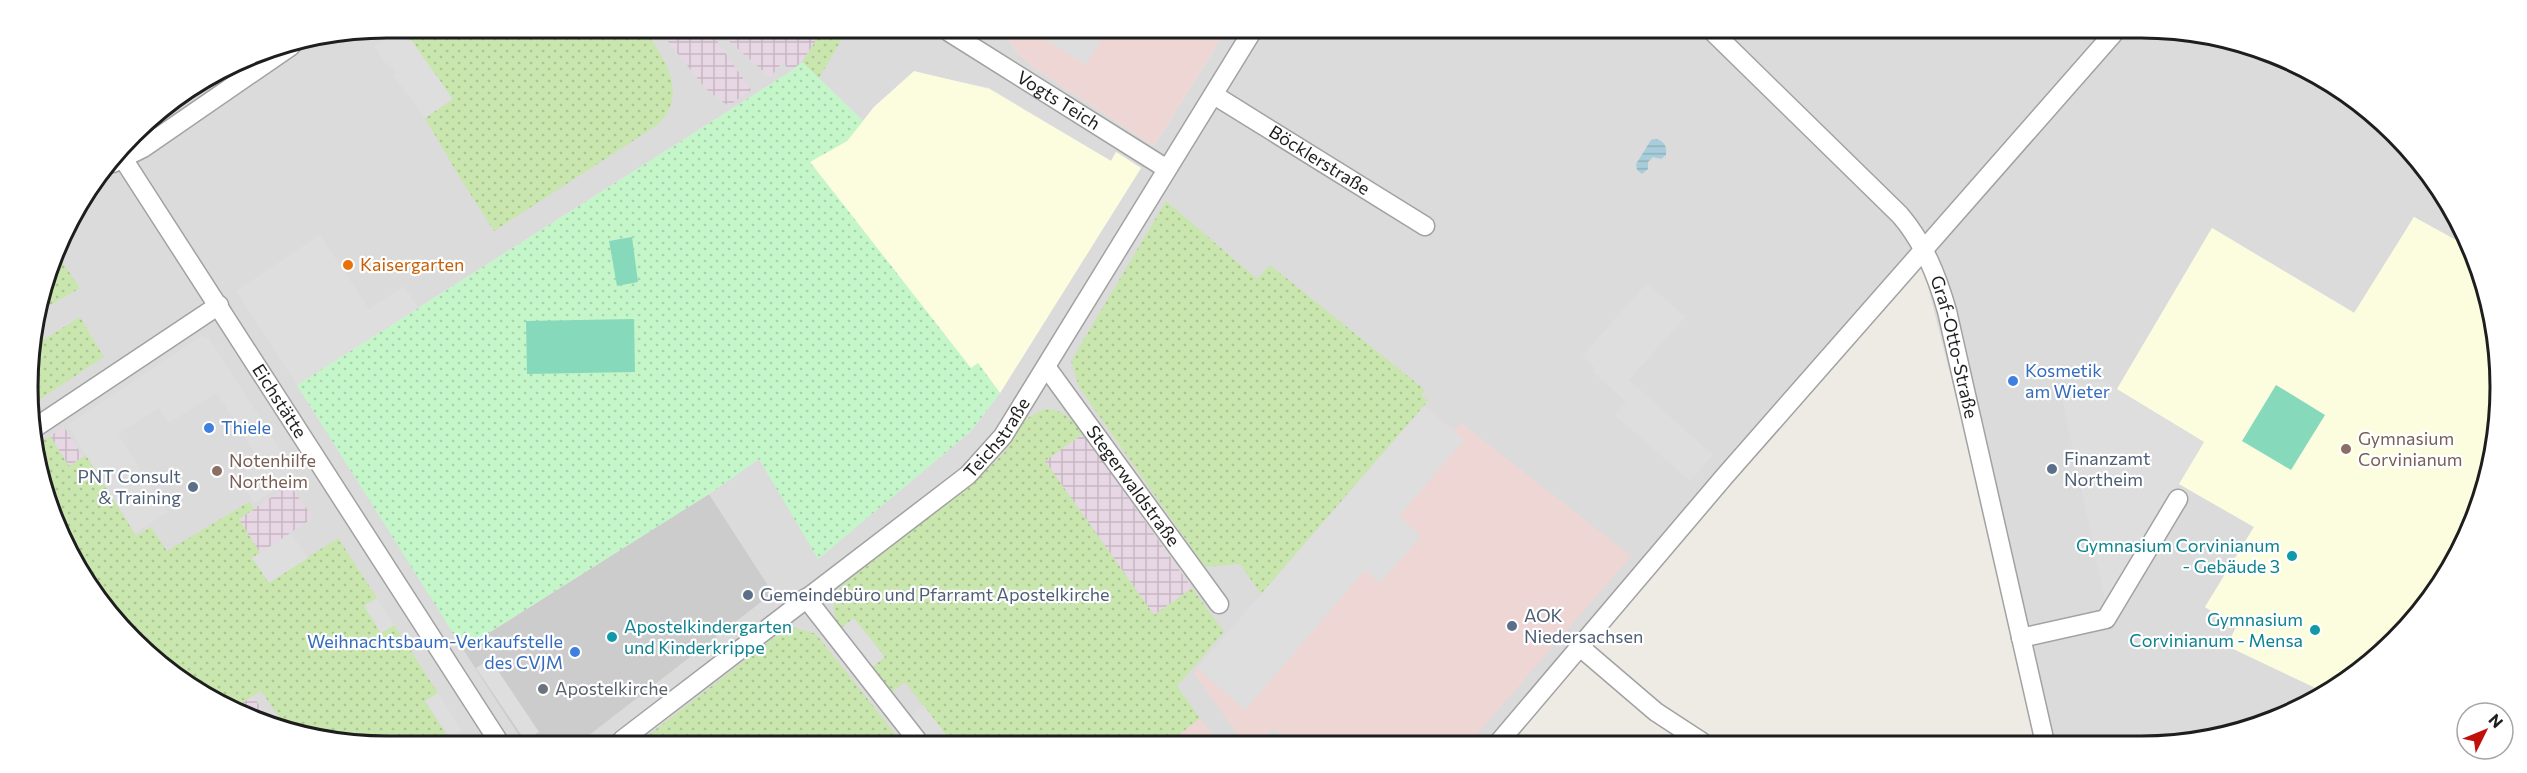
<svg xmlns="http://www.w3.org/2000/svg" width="2527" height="773" viewBox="0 0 2527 773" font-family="Commissioner,sans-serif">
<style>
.residential{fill:#dcdbdb}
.commercial{fill:#eed6d5}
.industrial{fill:url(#industrial-grid)}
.education{fill:#fcfddf}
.religious{fill:#ccc}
.grass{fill:url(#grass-dots)}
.park{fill:url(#park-dots)}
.pitch{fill:#87d9bc}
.parking{fill:#dedede}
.water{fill:url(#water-rules)}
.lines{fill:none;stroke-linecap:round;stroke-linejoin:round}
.minor-casing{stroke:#a2a2a2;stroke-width:21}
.minor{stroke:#fff;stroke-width:18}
.food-dot{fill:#e8710a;stroke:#fff;stroke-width:2}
.shop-dot{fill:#3f7fe0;stroke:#fff;stroke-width:2}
.education-dot{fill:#8d6e63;stroke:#fff;stroke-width:2}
.service-dot{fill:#5c6f8a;stroke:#fff;stroke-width:2}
.culture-dot{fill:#0f9aa8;stroke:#fff;stroke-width:2}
.worship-dot{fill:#6b7280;stroke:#fff;stroke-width:2}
.labels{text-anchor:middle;stroke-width:4.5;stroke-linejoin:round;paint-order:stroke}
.street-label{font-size:18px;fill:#1e1e1e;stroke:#fff}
.food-label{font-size:18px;fill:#c56008;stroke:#fff;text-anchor:start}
.shop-label{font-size:18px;fill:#366cbe;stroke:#fff;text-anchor:start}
.education-label{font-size:18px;fill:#785e54;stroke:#fff;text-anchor:start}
.service-label{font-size:18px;fill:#4e5e75;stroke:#fff;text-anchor:start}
.culture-label{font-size:18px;fill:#0d838f;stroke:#fff;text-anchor:end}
.worship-label{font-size:18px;fill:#5b616d;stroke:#fff;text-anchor:start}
.rim{fill:none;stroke:#1e1e1e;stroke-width:3}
</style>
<defs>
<pattern id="industrial-grid" width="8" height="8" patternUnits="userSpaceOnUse" patternTransform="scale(1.5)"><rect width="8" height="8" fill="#e7d7e4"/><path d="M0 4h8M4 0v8" fill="none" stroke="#c6b8c3"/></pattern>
<pattern id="grass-dots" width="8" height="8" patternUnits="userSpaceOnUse" patternTransform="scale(1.5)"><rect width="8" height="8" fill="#c8e6ad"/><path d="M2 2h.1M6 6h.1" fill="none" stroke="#abc594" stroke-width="1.8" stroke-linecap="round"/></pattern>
<pattern id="park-dots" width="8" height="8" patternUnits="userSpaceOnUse" patternTransform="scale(1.5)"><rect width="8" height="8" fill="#c4f6c9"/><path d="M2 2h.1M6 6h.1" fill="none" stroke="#a8d2ac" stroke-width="1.8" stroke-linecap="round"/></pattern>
<pattern id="water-rules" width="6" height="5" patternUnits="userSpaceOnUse" patternTransform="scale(1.5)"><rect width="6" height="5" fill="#a8cdda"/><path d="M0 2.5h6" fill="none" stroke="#90b0bb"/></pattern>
</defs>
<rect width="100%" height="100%" fill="#eeebe5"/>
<path class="residential" d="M387 27 1008 29 1009 40 1017 52 1034 68 1154 146 1226 30 2211 34 2341 88 2440 187 2463 244 2414 217 2355 313 2212 228 2117 389 2204 442 2179 484 2254 527 2205 607 2236 627 2228 646 2322 691 2278 718 2187 743H2043L1918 247 1501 742 583 740 773 593 709 494 759 459 819 558 970 432 1000 393 1141 168 1116 152 1111 161 989 88 914 72 874 107 863 121 802 62 790 72 297 385 521 739H316L186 685 88 587 39 479 30 340 64 227 140 129 257 53Z"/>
<path class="commercial" d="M1008 30V29L1226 30 1154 146 1034 68 1017 52 1009 40Z
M257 53 183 101 140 129 149 116 249 54Z
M1424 406 1454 431 1461 423 1631 556 1471 741H1288L1273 728 1264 741H1242L1194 673Z
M1200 718 1217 741H1171Z"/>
<path class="industrial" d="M682 28H708L751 90 728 106 706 89 666 39Z
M714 28 819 29 822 31 802 62 790 72 783 62 770 77Z
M64 427 83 457 69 466 50 436Z
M1083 434 1192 588 1154 615 1045 461Z
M290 485 313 518 260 553 238 519Z
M253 696 269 719 237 706Z"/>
<path class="education" d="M914 71 989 89 1111 161 1116 152 1141 168 1000 393 978 363 971 369 809 161 847 141 874 107Z
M2414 217 2463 244 2493 317V457L2452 566 2378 657 2322 691 2227 646 2236 627 2205 607 2254 527 2179 484 2204 442 2117 389 2212 228 2354 313Z"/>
<path class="religious" d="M709 494 773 593 583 740 521 739 463 649Z"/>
<path class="grass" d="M402 27 644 28C664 59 691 95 656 126L494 231 460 178 425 118 452 99Z
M832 29H848L819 78 802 62 822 31 828 35Z
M1166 201 1257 279 1270 265 1425 390 1421 395 1428 401 1261 594 1240 564 1205 567 1079 387 1071 361Z
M56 253 80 288 38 312Z
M80 317 104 357 34 403 30 340 35 323 45 339Z
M1044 409C1063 409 1073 419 1083 434L1045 461 1154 615 1192 588 1224 632 1177 686 1200 718 1171 741 950 740 905 682 890 693 870 669 854 618 840 629C832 615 831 599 841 586L973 483 1004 453 1024 420Z
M50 436 69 466 86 455 136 536 151 527 167 551 249 502 254 509 239 519 260 553 252 558 269 582 338 538 377 598 364 606 381 633 394 625 438 693 425 701 449 739H316L286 727 261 691 237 706 186 685 88 587 39 479 37 445Z
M789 626 816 634 900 740H642Z"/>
<path class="park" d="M802 62 863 121 847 141 810 162 971 368 978 363 1000 393 970 432 818 559 759 459 709 494 463 649 297 385 790 72Z"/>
<path class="pitch" d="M632 237 638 282 617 286 609 241Z
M634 319 635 372 527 374 526 321Z
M2276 385 2325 415 2291 470 2242 441Z"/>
<path class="parking" d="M402 27 453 99 425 118 393 75 396 73 389 63 386 64 374 46Z
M1028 29 1107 30 1086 65Z
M320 235 369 309 404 286 418 308 297 385 236 291Z
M1647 283 1685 317 1629 380 1713 455 1690 481 1615 415 1626 402 1592 371 1595 368 1582 356Z
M201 336 209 338 297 476 254 503 237 476 260 461 217 393 169 423 158 408 118 434 168 512 135 533 67 425Z
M2103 381 2204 442 2106 605 2060 390Z
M1424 406 1464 440 1399 516 1421 536 1380 583 1365 570 1245 710 1197 668Z
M291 533 308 558 269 583 252 558Z
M377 598 394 625 381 633 364 606Z
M854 618 885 657 870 669 840 629Z
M2377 640 2387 646 2378 657 2359 668Z
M490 659 539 732 528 739H524L476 668Z
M438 693 462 732 451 739 425 701Z
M924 706 950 740H926L909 718Z"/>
<path class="water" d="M1657 139C1665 142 1667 147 1666 155L1661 159 1653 157 1648 162V169L1642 174 1637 170 1636 164 1651 140Z"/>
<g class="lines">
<g class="minor-casing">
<g id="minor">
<path id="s1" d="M949 32 1167 169"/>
<path id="s2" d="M1713 32 1900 215C1924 243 1937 276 1947 311L2045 743"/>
<path id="s3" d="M1214 95 1425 226"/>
<path id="s4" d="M120 154 497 739"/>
<path d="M113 163 143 148 291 46"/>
<path id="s5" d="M1047 368 1219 604"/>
<path d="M36 427 219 305"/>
<path d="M806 598 917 740"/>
<path d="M2021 638 2106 619 2178 499"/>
<path d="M1580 647 1656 712 1702 742"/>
<path id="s6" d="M622 740 968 475 1003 436 1253 30"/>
<path d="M1499 742 1724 477 2113 34"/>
</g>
</g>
<use href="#minor" class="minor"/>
</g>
<circle class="food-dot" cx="348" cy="265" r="6"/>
<g class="shop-dot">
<circle cx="2013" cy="381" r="6"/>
<circle cx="209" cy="428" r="6"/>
<circle cx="575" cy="652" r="6"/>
</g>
<g class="education-dot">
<circle cx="2346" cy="449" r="6"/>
<circle cx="217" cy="471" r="6"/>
</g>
<g class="service-dot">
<circle cx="2052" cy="469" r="6"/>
<circle cx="193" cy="487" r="6"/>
<circle cx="748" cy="595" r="6"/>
<circle cx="1512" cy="626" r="6"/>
</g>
<g class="culture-dot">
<circle cx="2292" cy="556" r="6"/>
<circle cx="2315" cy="630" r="6"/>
<circle cx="612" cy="637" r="6"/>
</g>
<circle class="worship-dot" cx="543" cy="689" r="6"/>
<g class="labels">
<g class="street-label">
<text dy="6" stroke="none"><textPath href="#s1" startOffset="129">Vogts Teich</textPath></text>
<text dy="6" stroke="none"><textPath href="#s3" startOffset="124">Böcklerstraße</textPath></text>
<text dy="6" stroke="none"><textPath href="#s2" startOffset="406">Graf-Otto-Straße</textPath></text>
<text dy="6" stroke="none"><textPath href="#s4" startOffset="294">Eichstätte</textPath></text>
<text dy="6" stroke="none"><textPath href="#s6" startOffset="483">Teichstraße</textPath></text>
<text dy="6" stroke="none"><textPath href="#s5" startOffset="146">Stegerwaldstraße</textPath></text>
</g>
<g class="food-label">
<text x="360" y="271">Kaisergarten</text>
</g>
<g class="shop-label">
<text x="2025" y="377">Kosmetik<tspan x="2025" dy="21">am Wieter</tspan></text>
<text x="221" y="434">Thiele</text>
<text x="563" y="648" text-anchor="end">Weihnachtsbaum-Verkaufstelle<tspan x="563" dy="21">des CVJM</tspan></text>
</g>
<g class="education-label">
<text x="2358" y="445">Gymnasium<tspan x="2358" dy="21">Corvinianum</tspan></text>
<text x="229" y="467">Notenhilfe<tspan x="229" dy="21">Northeim</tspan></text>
</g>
<g class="service-label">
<text x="2064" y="465">Finanzamt<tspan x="2064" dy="21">Northeim</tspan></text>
<text x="181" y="483" text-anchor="end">PNT Consult<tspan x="181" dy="21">&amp; Training</tspan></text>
<text x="760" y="601">Gemeindebüro und Pfarramt Apostelkirche</text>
<text x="1524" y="622">AOK<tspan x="1524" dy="21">Niedersachsen</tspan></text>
</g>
<g class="culture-label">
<text x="2280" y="552">Gymnasium Corvinianum<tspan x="2280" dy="21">- Gebäude 3</tspan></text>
<text x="2303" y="626">Gymnasium<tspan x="2303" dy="21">Corvinianum - Mensa</tspan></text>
<text x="624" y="633" text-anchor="start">Apostelkindergarten<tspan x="624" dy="21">und Kinderkrippe</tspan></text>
</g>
<g class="worship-label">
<text x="555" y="695">Apostelkirche</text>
</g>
</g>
<path d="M0 0H2527V773H0ZM387 38H2141A349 349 0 0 1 2490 387V387A349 349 0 0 1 2141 736H387A349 349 0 0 1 38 387V387A349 349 0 0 1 387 38Z" fill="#fff" fill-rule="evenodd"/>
<path class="rim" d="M387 38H2141A349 349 0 0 1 2490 387V387A349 349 0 0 1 2141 736H387A349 349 0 0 1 38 387V387A349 349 0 0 1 387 38Z"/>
<g transform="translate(2485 731) rotate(47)"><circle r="28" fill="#ffffff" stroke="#a5a5a5" stroke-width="1.5"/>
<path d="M0-4.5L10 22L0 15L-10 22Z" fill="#c1100c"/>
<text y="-9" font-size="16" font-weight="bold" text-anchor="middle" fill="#1e1e1e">N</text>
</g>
</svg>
